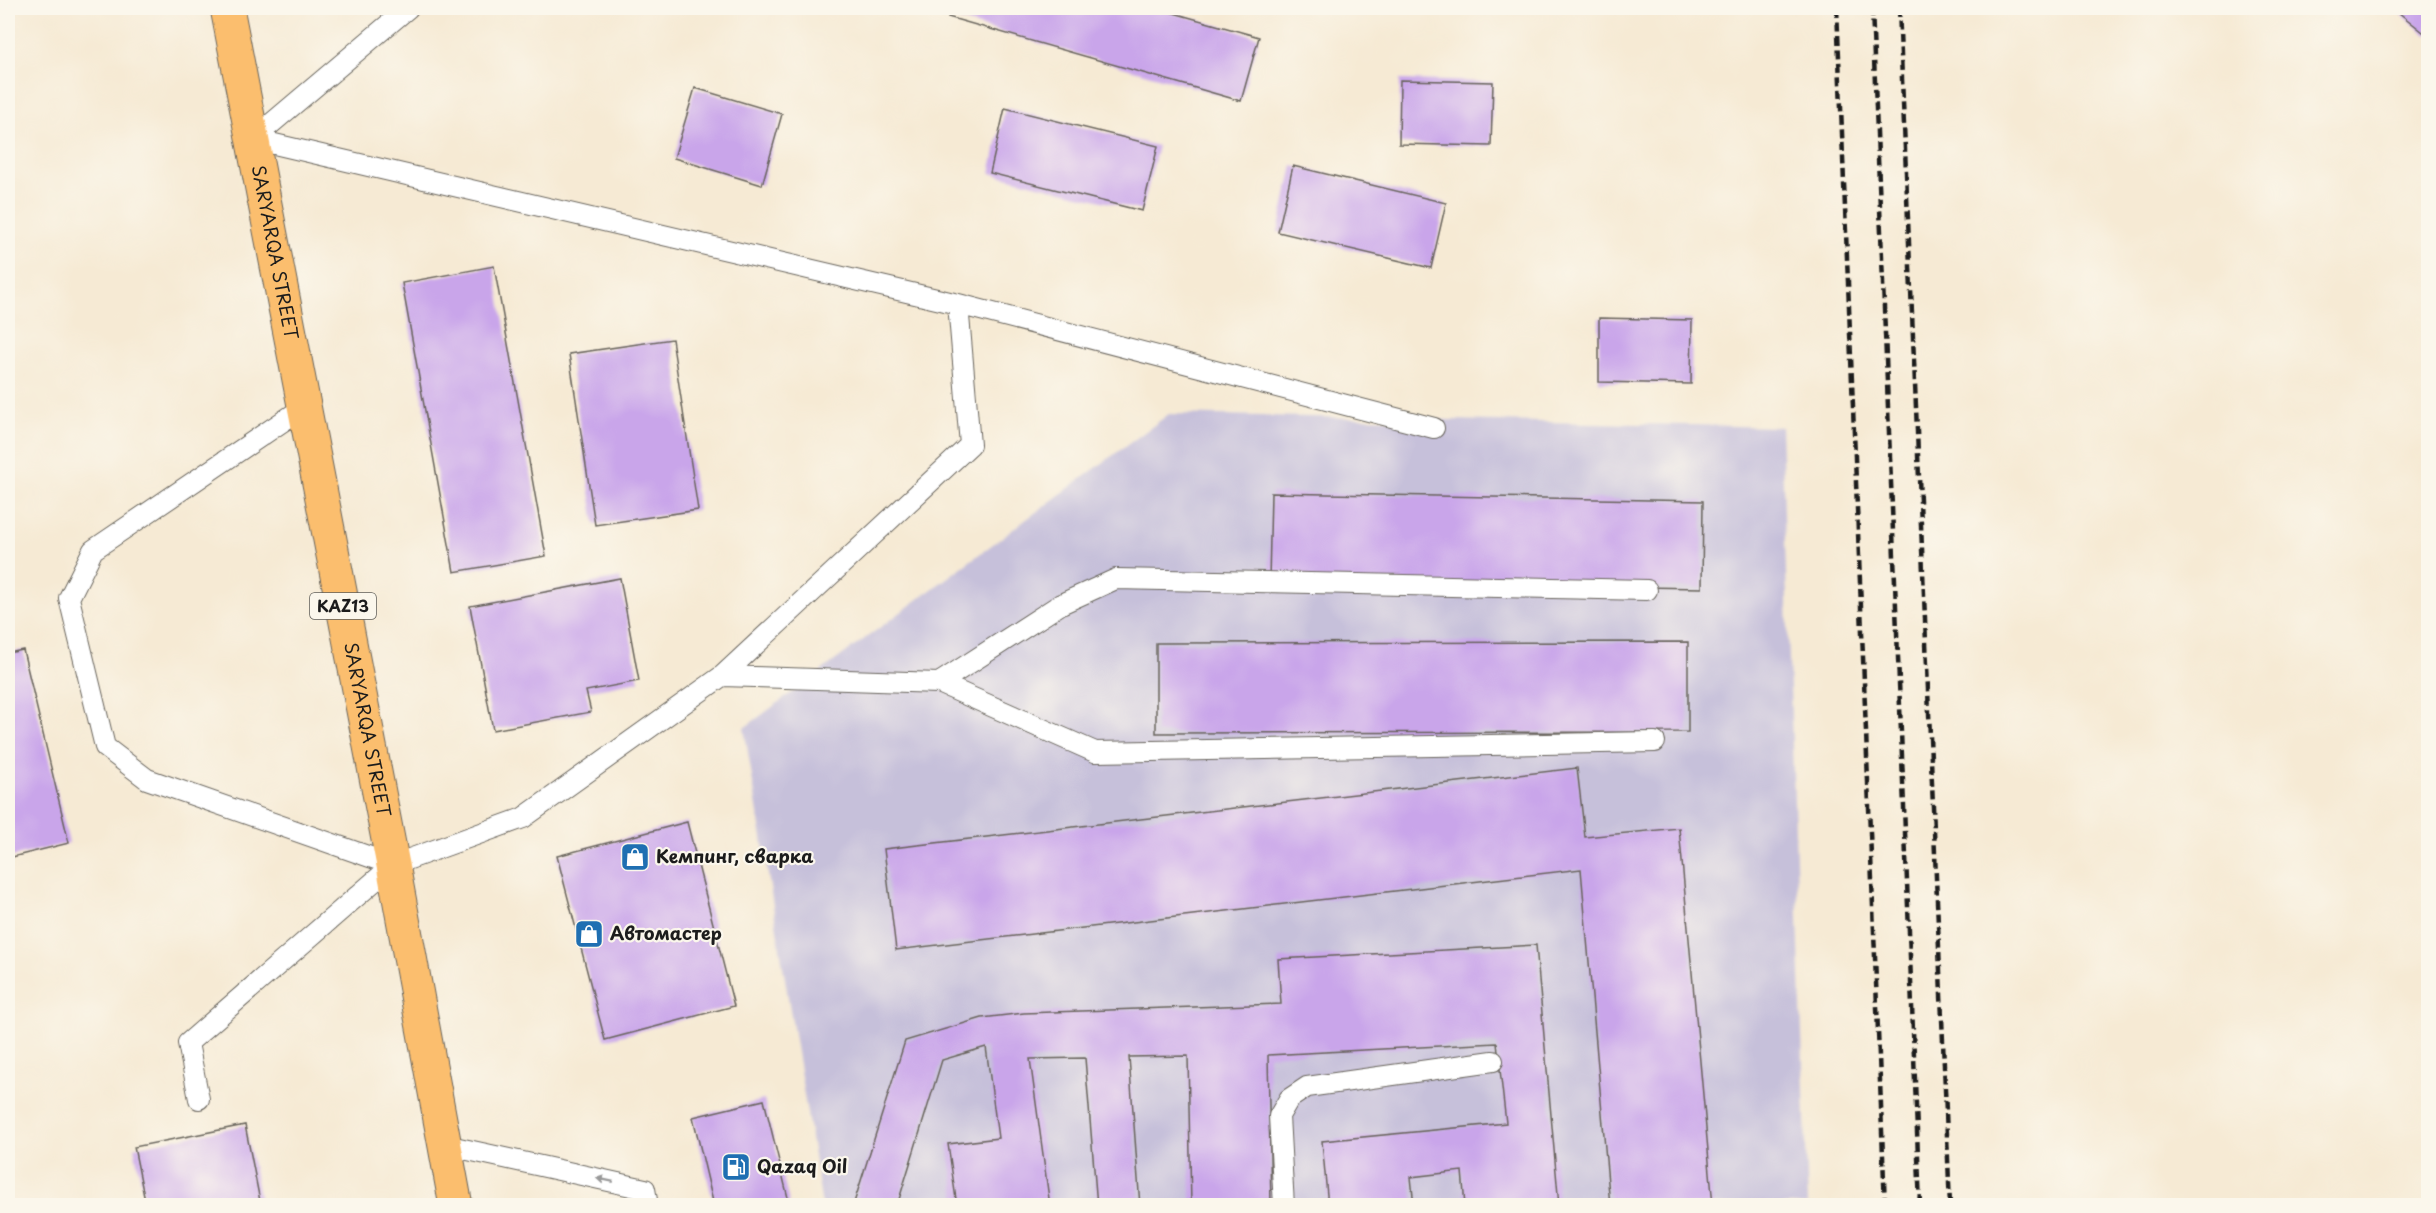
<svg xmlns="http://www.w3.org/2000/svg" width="2436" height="1213" viewBox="0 0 2436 1213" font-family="'Playpen Sans',sans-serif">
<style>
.industrial{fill:#c6c0da}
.building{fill:#c9a5ea}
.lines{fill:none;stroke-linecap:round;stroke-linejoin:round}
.lane-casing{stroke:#68645c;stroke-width:22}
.primary-casing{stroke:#68645c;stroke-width:35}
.lane{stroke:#fff;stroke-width:20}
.primary{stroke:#fbbe6e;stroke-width:33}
.rail{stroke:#1c1c1c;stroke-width:4.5;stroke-dasharray:9 4.5;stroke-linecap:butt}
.oneway{fill:#999}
.labels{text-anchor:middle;stroke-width:4.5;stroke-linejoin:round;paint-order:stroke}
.shield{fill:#fbf7ec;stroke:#5f5e5a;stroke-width:1.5}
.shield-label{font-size:16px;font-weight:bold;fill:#1c1c1c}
.street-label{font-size:18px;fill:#1c1c1c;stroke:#fbf7ec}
.poi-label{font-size:18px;font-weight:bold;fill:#1c1c1c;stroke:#fbf7ec;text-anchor:start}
</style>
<rect width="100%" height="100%" fill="#fbf7ec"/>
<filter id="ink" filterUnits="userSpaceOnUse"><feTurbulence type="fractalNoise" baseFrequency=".0167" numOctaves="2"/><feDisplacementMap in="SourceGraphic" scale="12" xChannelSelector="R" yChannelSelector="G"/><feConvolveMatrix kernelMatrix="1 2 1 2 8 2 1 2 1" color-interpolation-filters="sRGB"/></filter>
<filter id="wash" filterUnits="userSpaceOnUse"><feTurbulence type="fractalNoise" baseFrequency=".008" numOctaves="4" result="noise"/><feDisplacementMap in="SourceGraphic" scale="24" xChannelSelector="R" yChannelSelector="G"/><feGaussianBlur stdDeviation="1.35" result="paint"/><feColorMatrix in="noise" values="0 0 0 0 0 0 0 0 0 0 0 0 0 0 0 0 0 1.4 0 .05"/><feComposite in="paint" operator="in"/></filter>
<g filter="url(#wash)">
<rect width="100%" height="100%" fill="#f6ead4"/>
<path class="industrial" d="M1169 414 1781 427 1808 1205H822L744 728Z"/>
<g id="blocks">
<path class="building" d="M951 8H1156L1259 37 1241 101 948 17Z
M2393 8H2428V36Z
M1400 80 1493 82 1491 146 1399 144Z
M695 88 782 114 762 185 674 158Z
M1005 108 1158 146 1142 211 990 173Z
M1293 166 1446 203 1431 268 1278 232Z
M494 266 546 556 454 572 402 283Z
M1599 318 1692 320 1691 384 1599 382Z
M672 339 698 510 595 525 569 354Z
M1271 493 1703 501 1702 588 1269 581Z
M620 578 639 681 586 691 591 712 493 730 470 606Z
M1688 642V732L1156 733V643Z
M23 650 69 843 8 858V653Z
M1577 768 1585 837 1679 828 1713 1206H1610L1581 869 896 950 884 849Z
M687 822 734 1006 605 1040 557 856Z
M1536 945 1559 1206H1465L1462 1171 1411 1177 1414 1206H1328L1322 1141 1506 1123 1497 1043 1268 1055 1271 1206H1191L1188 1056 1129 1057 1140 1206H1097L1085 1058 1030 1059 1050 1206H957L948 1144 998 1138 986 1047 942 1060 897 1206H853L905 1041 982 1018 1024 1013 1281 1004 1278 959Z
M764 1100 790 1206H714L693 1117Z
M245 1125 261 1206H146L134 1147Z"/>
</g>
</g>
<g filter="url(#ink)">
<use href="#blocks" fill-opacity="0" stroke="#68645c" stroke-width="1.5"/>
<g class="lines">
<g class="lane-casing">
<path id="lane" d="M253 139 408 8
M958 304 1434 428
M304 407 93 550 69 598 105 747 147 779 393 865
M722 676 939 683 1095 752 1655 742
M939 683 1061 604 1116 579 1647 590
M199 1099 188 1043 393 865 523 818 722 676 970 445 958 304 253 139
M445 1145 645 1189 648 1206
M1284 1206 1279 1116 1289 1099 1307 1087 1493 1061"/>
</g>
<g class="primary-casing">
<g id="primary">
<path id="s1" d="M227 8 393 865 456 1206"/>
</g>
</g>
<use href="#lane" class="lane"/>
<use href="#primary" class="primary"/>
<path class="rail" d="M1837 8 1885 1206
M1872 8 1920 1206
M1899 8 1950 1206"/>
</g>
<defs><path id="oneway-solid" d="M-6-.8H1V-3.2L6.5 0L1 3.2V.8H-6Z" transform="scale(1.5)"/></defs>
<use class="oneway" href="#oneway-solid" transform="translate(605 1180) rotate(-168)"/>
</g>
<defs>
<g id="shop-square" transform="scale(1.5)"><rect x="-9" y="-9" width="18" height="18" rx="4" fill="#1f6fb2" stroke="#fbf7ec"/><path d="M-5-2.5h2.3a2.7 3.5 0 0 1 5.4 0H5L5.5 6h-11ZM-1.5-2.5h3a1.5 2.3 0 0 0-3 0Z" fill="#fff"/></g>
<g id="fuel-square" transform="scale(1.5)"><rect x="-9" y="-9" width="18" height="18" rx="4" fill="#1f6fb2" stroke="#fbf7ec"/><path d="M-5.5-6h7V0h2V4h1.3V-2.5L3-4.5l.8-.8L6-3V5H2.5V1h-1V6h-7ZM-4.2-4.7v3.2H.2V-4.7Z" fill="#fff"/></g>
</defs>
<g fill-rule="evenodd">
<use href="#shop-square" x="635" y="857"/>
<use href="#shop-square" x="589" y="934"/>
<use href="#fuel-square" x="736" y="1167"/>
</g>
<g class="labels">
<rect class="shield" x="310" y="593" width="66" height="26" rx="4.5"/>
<g class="shield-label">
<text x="343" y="612">KAZ13</text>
</g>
<g class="street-label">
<text dy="6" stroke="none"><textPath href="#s1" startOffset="249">SARYARQA STREET</textPath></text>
<text dy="6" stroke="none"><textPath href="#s1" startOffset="735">SARYARQA STREET</textPath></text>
</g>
<g class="poi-label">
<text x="656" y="863">Кемпинг, сварка</text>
<text x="610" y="940">Автомастер</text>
<text x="757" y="1173">Qazaq Oil</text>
</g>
</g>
<rect width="2436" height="1213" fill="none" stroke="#fbf7ec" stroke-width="30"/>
</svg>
